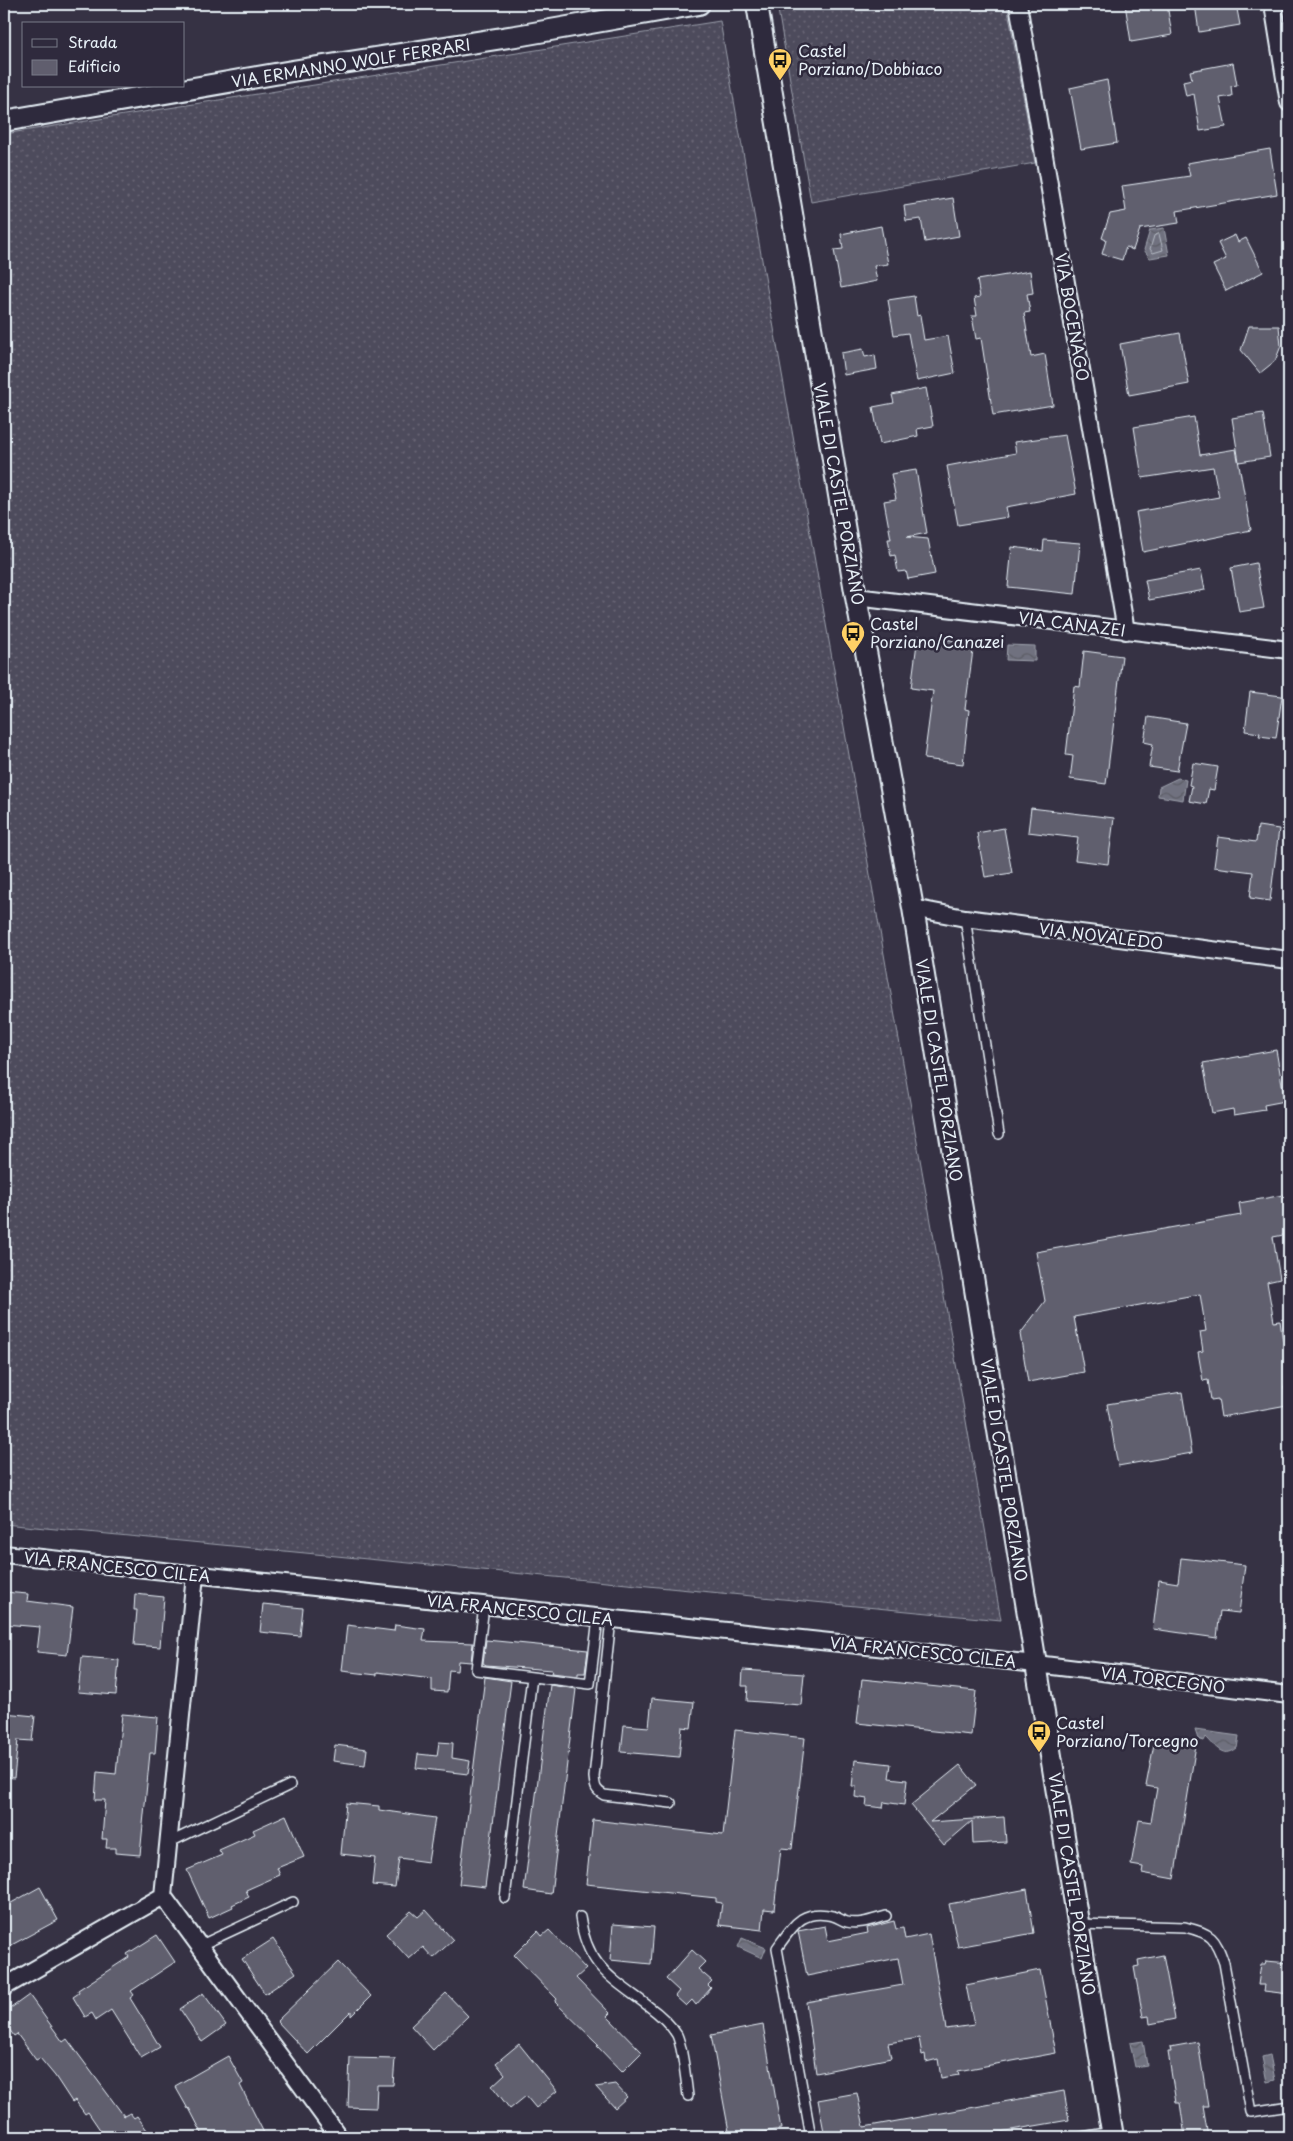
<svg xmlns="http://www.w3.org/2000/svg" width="1293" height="2141" viewBox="0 0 1293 2141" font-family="'Playpen Sans',sans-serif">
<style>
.grass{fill:url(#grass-dots);stroke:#9a9eaa}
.water{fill:url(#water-waves);stroke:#a0a4af}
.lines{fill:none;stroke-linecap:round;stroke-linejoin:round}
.shore{stroke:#b8bec8;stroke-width:1}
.building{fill:#605e6e;stroke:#e8f1f8}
.service-casing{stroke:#e8f1f8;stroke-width:12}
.minor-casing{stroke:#e8f1f8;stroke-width:20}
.tertiary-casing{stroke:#e8f1f8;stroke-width:24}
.service{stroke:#2f2a3d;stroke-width:9}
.minor{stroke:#2f2a3d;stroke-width:16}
.tertiary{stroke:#2f2a3d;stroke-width:20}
.labels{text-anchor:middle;stroke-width:5;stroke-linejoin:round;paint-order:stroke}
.poi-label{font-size:16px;fill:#e8f1f8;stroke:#2f2a3d;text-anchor:start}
.street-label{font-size:16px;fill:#e8f1f8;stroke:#2f2a3d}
</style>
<defs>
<pattern id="grass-dots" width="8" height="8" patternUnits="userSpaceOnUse" patternTransform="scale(1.25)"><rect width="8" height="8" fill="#4d4b5c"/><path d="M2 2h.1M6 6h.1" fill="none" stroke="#676574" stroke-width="1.8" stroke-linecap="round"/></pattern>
<pattern id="water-waves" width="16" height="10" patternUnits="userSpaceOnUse" patternTransform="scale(1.25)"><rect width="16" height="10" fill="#70717f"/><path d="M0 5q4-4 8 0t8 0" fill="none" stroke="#5b5c64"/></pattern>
</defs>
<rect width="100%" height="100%" fill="#363244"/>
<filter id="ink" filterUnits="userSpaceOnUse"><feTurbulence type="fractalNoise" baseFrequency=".02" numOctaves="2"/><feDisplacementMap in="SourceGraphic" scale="10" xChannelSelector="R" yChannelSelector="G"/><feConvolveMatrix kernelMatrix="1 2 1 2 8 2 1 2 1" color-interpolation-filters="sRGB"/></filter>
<g filter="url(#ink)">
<path class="grass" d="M777 4H1007L1035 163 811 202Z
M720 21 1001 1620 4 1524V134Z"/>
<path class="water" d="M1164 228 1169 255 1150 258 1144 250 1150 230Z
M1007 645 1035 646V661L1006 660Z
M1178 778 1186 780 1183 800 1158 796 1159 787Z
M1195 1730 1239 1736 1237 1748C1223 1759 1216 1747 1206 1737L1204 1741 1198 1739Z
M742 1938 766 1948 762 1958 738 1947Z
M1143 2041 1147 2065 1135 2067 1130 2043Z
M1270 2055 1275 2080 1267 2082 1262 2057Z"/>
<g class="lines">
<path class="shore" d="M1159 234 1163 250 1153 253 1150 249 1154 236Z"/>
</g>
<path class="building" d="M1125 4H1167L1172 35 1131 42Z
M1195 4H1236L1240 25 1199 32Z
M1233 63 1237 85 1231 86 1232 96 1220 98 1226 127 1200 131 1194 94 1186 96 1183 81 1192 79 1190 71Z
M1107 80 1117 143 1081 149 1070 88Z
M1270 149 1277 194 1177 211 1179 223 1140 229 1133 250 1126 247 1122 260 1102 254 1106 240 1102 238 1110 214 1126 211 1122 186 1190 176 1187 163Z
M953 198 959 236 925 242 921 219 906 221 904 206Z
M881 226 888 264 874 266 877 281 841 288 834 250 843 249 841 234Z
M1235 235 1238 242 1246 238 1263 272 1226 291 1213 265 1226 259 1218 243Z
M1030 271 1033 293 1027 294 1030 312 1024 313 1031 357 1045 354 1053 405 993 415 981 338 976 339 972 316H977L974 298 980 297 977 280Z
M914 296 917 316 920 315 924 340 948 336 955 373 917 381 908 333 894 335 888 300Z
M1249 326H1279L1281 346 1275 361 1260 373 1241 350Z
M1180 333 1189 384 1129 395 1120 344Z
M863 349 865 357 875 355 877 369 844 375 841 353Z
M926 388 933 426 917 429 918 436 880 444 873 407 894 403 892 395Z
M1263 413 1270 457 1239 462 1232 418Z
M1194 417 1200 455 1236 449 1251 530 1143 552 1136 512 1219 497 1213 467 1142 478 1134 427Z
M1065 435 1076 494 1006 507 1008 517 958 525 947 466 1016 453 1014 442Z
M916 470 927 533 907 537 928 539 935 574 908 579 906 571 898 572 895 555 891 556 888 539H891L884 501 896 499 891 474Z
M1044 540 1080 543 1075 594 1008 587 1012 547 1043 551Z
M1256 563 1264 608 1239 612 1231 568Z
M1201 570 1205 590 1149 600 1145 580Z
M918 636 974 643 965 709 969 710 963 764 924 759 933 691 911 688Z
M1084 651 1122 656 1106 784 1070 779 1073 756 1066 755 1074 686 1080 687Z
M1250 692 1282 696 1276 738 1259 736 1260 733 1245 731Z
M1148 717 1186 723 1177 771 1149 767 1153 744 1144 742Z
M1193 763 1218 767 1214 790 1209 789 1206 804 1189 801 1192 786 1189 785Z
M1031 808 1114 818 1108 864 1075 860 1078 838 1028 832Z
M1258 826 1279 829 1270 901 1250 898 1253 872 1214 867 1218 837 1256 842Z
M1004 828 1012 873 985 877 977 833Z
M1276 1050 1285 1101 1264 1105 1265 1110 1234 1115 1233 1109 1212 1113 1203 1063Z
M1289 1194V1234L1273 1237 1280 1279 1267 1282 1274 1322 1280 1321 1283 1341 1289 1340V1385L1284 1386 1287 1405 1221 1417 1218 1399 1211 1400 1208 1380 1203 1381 1198 1352 1203 1351 1200 1332 1206 1331 1200 1294 1074 1317 1084 1372 1028 1382 1020 1334 1045 1301 1036 1252 1241 1215 1239 1203Z
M1182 1392 1192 1453 1118 1466 1107 1404Z
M1181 1558 1245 1565 1239 1613 1220 1611 1217 1638 1153 1629 1159 1580 1178 1583Z
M4 1592 28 1594 27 1601 73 1607 67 1655 37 1652 40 1627 4 1624Z
M135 1594 164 1597 160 1647 134 1645 137 1610H134Z
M263 1604 303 1608 300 1636 260 1632Z
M347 1625 394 1631 395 1625 425 1629 423 1641 473 1643 471 1662 458 1661 457 1671 449 1670 447 1692 432 1691V1679L377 1672V1675L342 1671Z
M486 1640 588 1650 585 1673H578V1676L551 1673 552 1670 486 1665 483 1663Z
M82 1657 119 1660 116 1695 78 1692Z
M743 1670 804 1674 801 1705 747 1701 748 1686H742Z
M485 1677 511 1681 485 1887 459 1884Z
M862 1679 976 1691 971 1735 857 1723Z
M550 1685 576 1689 551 1894 524 1890Z
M652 1698 694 1702 691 1728 682 1727 679 1757 621 1752 624 1725 649 1727Z
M4 1713 35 1716 32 1741 18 1740 14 1778 4 1777Z
M122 1714 158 1717 155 1753H150L140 1855 115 1853V1848H106L107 1839H102L105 1800H95L97 1772 116 1774Z
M735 1730 805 1738 792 1849 781 1848 774 1910 764 1909 762 1930 719 1925 722 1903 716 1902V1898L586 1884 593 1820 723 1835Z
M1168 1741 1196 1745 1174 1879 1142 1873 1143 1867 1131 1865 1139 1820 1151 1822 1157 1788 1146 1786 1154 1744 1167 1746Z
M439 1742 453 1743 452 1758 470 1761 468 1774 416 1768 418 1754 437 1756Z
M335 1745 367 1749 365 1765 333 1761Z
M855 1760 891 1764 889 1778 907 1780 904 1805 884 1802 883 1808 866 1806 867 1799 855 1797 856 1786H852Z
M960 1765 976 1785 930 1822 1004 1817 1006 1842 973 1844 972 1821 944 1845 911 1805Z
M346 1803 379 1806V1810L435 1818 428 1862 399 1858 395 1887 372 1885 375 1858 341 1854Z
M286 1815 304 1857 277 1868 280 1875 246 1890 249 1897 232 1905 233 1907 209 1918 187 1870 222 1855 219 1850 255 1834 253 1830Z
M40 1887 58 1920 4 1949V1907Z
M1027 1889 1034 1933 958 1947 949 1904Z
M426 1910 453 1940 433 1958 423 1947 409 1959 386 1934 411 1911 418 1917Z
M894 1921 896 1929 903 1928 905 1939 929 1934 946 2029 974 2025 966 1985 1040 1970 1056 2053 958 2071 959 2075 941 2078 938 2059 926 2062 925 2054 922 2055 919 2038 888 2043 891 2058 816 2073 806 2002 903 1985 898 1958 807 1976 798 1931 825 1926 828 1941 868 1933 867 1928Z
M613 1924 654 1927 651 1964 610 1960Z
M549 1930 586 1969 576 1978 610 2013 607 2016 642 2052 622 2072 597 2046 599 2045 555 2002 557 1999 514 1955 538 1931 542 1936Z
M157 1935 175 1962 131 1991 134 1995 130 1998 160 2047 141 2058 111 2010 96 2020 92 2013 85 2017 73 1997 79 1993 78 1990 129 1957 127 1954Z
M273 1939 296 1973 265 1994 242 1959Z
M692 1950 705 1962 698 1969 712 1981 708 1985 711 1988 696 2005 692 2000 686 2006 675 1996 679 1991 666 1979Z
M1163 1955 1175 2019 1150 2024 1149 2016 1143 2017 1134 1967 1139 1966 1138 1960Z
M1266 1961 1289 1963V1994L1264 1991 1265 1985H1258L1261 1964H1265Z
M338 1962 371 1996 351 2016V2011L308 2054 277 2021Z
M203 1993 226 2025 202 2042 180 2009Z
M446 1993 468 2016 433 2050 411 2026Z
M29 1995 63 2042 67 2039 124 2116 130 2113 134 2118 137 2116 152 2137H105L88 2112 85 2114 75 2100 72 2102 55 2076 40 2058 36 2060 17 2034 14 2036 4 2022V2013Z
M763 2025 781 2129 730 2137 711 2035Z
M1198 2042 1208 2106H1203L1208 2137H1185L1180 2103H1176L1168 2052H1171L1170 2047Z
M519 2044 557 2091 536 2108 526 2096 510 2109 492 2086 505 2074 496 2063Z
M228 2056 243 2083 240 2085 266 2137H204L189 2108 188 2109 175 2086Z
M350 2058 395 2059 393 2085H377L376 2108 348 2107Z
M615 2084 627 2097 615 2108 596 2087Z
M1064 2091 1069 2120 971 2137H825L818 2100 857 2093 864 2127Z"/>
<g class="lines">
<g class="service-casing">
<path id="service" d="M965 918 999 1134
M484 1606 476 1670 590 1684 598 1618
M611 1619 594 1777C595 1786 595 1790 604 1795L671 1803
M168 1843 290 1785
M505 1898 532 1677
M580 1917C587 1966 610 1977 647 2005 658 2013 670 2023 677 2035 683 2048 686 2081 688 2096
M1079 1924 1185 1927C1212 1934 1215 1937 1224 1963L1251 2112 1289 2106
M199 1946 293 1902
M811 2137 777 1948C793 1926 802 1908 833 1916 838 1917 842 1921 847 1922 860 1925 874 1919 886 1916
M1082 2137 1112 2132"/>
</g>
<g class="minor-casing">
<path id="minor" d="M1018 4 1126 631
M1273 4 1289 103
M856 597 1289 650
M913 908 965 918 1289 960
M4 1554 1036 1664 1289 1695
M195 1575 163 1896 339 2137
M4 1987 163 1896"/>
</g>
<g class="tertiary-casing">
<path id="tertiary" d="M757 4 856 597 913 908 1113 2137
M4 121 292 71 522 35 699 4"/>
</g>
<use href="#service" class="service"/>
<use href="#minor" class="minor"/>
<use href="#tertiary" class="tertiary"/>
</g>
</g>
<defs>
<g id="bus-pin" transform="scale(1.25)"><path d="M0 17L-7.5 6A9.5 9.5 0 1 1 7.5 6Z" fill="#ffd166" stroke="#2f2a3d"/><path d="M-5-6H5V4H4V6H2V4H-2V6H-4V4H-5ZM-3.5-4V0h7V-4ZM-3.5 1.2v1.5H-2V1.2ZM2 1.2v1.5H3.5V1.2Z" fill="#111"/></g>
</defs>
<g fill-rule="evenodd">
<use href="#bus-pin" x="780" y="60"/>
<use href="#bus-pin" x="853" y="633"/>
<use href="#bus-pin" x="1039" y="1732"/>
</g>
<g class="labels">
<g class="poi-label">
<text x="798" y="57">Castel<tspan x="798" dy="18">Porziano/Dobbiaco</tspan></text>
<text x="870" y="630">Castel<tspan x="870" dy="18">Porziano/Canazei</tspan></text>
<text x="1056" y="1729">Castel<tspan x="1056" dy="18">Porziano/Torcegno</tspan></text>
</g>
<g class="street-label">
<text transform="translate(351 63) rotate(-9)" y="6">VIA ERMANNO WOLF FERRARI</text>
<text transform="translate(1072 317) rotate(80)" y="6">VIA BOCENAGO</text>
<text transform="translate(839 494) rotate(80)" y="6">VIALE DI CASTEL PORZIANO</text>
<text transform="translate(1072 624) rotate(7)" y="6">VIA CANAZEI</text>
<text transform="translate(1101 936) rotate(7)" y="6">VIA NOVALEDO</text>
<text transform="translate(939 1070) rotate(81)" y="6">VIALE DI CASTEL PORZIANO</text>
<text transform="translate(1004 1470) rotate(81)" y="6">VIALE DI CASTEL PORZIANO</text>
<text transform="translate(117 1567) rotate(6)" y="6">VIA FRANCESCO CILEA</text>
<text transform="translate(520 1610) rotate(6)" y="6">VIA FRANCESCO CILEA</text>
<text transform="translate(923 1652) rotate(6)" y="6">VIA FRANCESCO CILEA</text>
<text transform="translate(1163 1680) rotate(7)" y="6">VIA TORCEGNO</text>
<text transform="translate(1072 1884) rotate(81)" y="6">VIALE DI CASTEL PORZIANO</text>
</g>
</g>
<rect width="1293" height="2141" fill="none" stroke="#2f2a3d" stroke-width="20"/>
<rect x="10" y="10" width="1273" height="2121" fill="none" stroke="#e8f1f8" stroke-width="2" filter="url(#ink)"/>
<rect x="22" y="22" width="162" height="65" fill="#2f2a3d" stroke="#797a88"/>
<rect x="32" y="39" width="25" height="8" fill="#2f2a3d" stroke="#797a88"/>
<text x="68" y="48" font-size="15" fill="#e8f1f8">Strada</text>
<rect x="32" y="60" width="25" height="15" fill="#605e6e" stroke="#797a88"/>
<text x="68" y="72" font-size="15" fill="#e8f1f8">Edificio</text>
</svg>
